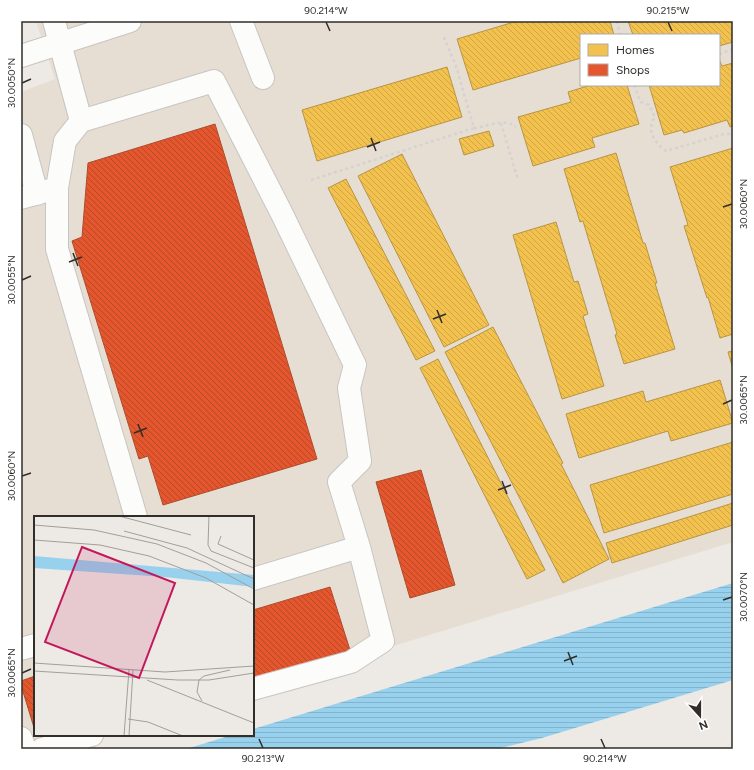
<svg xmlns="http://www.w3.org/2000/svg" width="754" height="770" viewBox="0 0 754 770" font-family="Figtree,sans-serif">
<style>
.built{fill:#e6ded3;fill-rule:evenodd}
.water{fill:url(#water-rules)}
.homes{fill:url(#homes-back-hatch);stroke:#b89543}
.shops{fill:url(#shops-back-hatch);stroke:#ae4b2d}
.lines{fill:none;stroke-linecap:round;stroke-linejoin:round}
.minor-casing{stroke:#c8c5c1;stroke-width:24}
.major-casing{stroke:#c8c5c1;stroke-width:24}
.path{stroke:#d4d3d1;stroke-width:2.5;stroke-dasharray:3 3;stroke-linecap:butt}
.minor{stroke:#fcfcfb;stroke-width:22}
.major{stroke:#fcfcfb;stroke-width:22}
.ticks{fill:none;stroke:#312e2a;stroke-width:1.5}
.inset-road{fill:none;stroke:#a29e9a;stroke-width:1}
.view{fill:#c2185b;fill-opacity:0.15;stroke:#c2185b;stroke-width:2}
.inset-edge{fill:none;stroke:#312e2a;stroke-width:2}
.neatline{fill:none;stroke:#312e2a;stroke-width:1.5}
.ticks-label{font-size:10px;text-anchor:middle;fill:#312e2a}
</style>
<defs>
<pattern id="water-rules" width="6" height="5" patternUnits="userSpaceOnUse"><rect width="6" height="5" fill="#97d1ee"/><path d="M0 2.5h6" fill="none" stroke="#83b4cc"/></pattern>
<pattern id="homes-back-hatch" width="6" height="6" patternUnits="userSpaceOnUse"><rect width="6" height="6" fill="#f2c14e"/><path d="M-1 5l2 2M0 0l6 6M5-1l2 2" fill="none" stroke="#d0a644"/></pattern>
<pattern id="shops-back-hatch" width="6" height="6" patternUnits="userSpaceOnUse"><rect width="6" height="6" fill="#e4572e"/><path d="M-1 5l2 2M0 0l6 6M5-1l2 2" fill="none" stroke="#b94827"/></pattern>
</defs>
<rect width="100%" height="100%" fill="#ede9e4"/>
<path class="built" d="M36 21H733V542L253 689V517H35V735H104L59 749H21V92L55 79ZM581 35H719V85H581Z"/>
<path class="water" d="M733 583V680L542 738 496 749H186L232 735H253V729Z"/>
<path class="homes" d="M513 21H610L614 35H581V58L473 90 457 39 514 22Z
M628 21H733V42L719 46V35H633Z
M719 59 722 66 733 63V126L730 127 727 120 684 133 682 130 664 135 649 85H719Z
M447 67 462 117 317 161 302 110Z
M591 85H627L639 124 592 138 595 147 533 166 518 117 571 102 568 92Z
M489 131 494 146 464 155 459 139Z
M733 148V334L720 338 708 297 707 298 684 226 688 225 670 167Z
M616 153 643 243H645L657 283H655L675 349 624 364 615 335 617 334 583 221 580 222 564 169Z
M402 154 489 325 444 347 358 176Z
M346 179 435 351 416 360 328 188Z
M556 222 574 282 578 281 588 314 583 316 604 386 562 399 513 235Z
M493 327 563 463 561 464 609 559 563 583 445 352Z
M733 351V369L728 352Z
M438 359 545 570 527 579 420 368Z
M720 380 733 423 671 441 668 431 579 458 566 414 643 391 646 402Z
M733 442V494L604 533 590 485Z
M733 503V525L612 563 606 543Z"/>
<path class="shops" d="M215 124 317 459 163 505 148 456 139 459 72 241 82 237 88 163Z
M421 470 455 585 410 598 376 482Z
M330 587 350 650 253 679V610Z
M35 676V731L21 685V681Z"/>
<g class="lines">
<g class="minor-casing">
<path id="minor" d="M54 21 81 121
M241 21 263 78
M21 135 37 194
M57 188V249L136 517
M21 198 57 188 65 141 81 121 214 81 282 214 355 365 349 388 360 461 339 482 359 547 383 641 351 662 253 689
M253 579 359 547
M21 649 35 645
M21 738 25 749
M42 749 92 735"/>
</g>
<g class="major-casing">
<path id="major" d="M21 56 130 21"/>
</g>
<path class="path" d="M617 21 620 35
M719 54 733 49
M634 85 639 98 641 102 649 105 655 117C654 119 652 121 652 123 648 134 658 146 666 151L724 134H733
M501 123 518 180
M474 128C487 127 505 117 516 127
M311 180 474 128 456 66 443 35"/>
<use href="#minor" class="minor"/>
<use href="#major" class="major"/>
</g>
<path class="ticks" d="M326 22 330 31M668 22 672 31M22 83 31 79M371 138 376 151M367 147 380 142M723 207 732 204M73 253 78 266M69 262 82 257M22 280 31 276M437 310 442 323M433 319 446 314M723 404 732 400M138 424 143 437M134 433 147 428M22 476 31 473M502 481 507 494M498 490 511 485M723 600 732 597M568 652 573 665M564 661 577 656M22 673 31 669M259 739 263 748M601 739 605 748"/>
<g transform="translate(34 516)">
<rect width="220" height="220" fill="#ede9e4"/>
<path d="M0 40 220 59V71L131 61 0 52Z" fill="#97d1ee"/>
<path class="inset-road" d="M85 0 157 19M175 0 174 29 177 35 220 52M0 9 60 14 123 28 172 47 220 73M90 15 153 32 220 63M187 20 184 28 220 44M0 24 66 29 115 40 172 62 220 89M0 147 131 156 220 150M0 155 144 164H175L220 157M113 164 220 207M168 185 163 176 165 164 170 160 196 154M94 203 114 206 149 220M90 220 95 154M95 220 99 154"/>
<path class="view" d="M48 31 141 67 105 162 11 126Z"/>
<rect width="220" height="220" class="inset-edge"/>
</g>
<rect width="754" height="770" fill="none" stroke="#ffffff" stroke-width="44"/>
<rect x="580" y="34" width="140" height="52" fill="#ffffff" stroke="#adabaa"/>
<rect x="588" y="44" width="20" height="12" fill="#f2c14e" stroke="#adabaa"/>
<text x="616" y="54" font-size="12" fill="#312e2a">Homes</text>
<rect x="588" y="64" width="20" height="12" fill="#e4572e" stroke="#adabaa"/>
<text x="616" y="74" font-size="12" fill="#312e2a">Shops</text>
<g transform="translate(700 716) rotate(159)" stroke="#ffffff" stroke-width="3" paint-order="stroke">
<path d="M0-3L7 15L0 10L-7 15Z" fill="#312e2a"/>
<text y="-6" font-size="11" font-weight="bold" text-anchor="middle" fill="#312e2a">N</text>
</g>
<rect x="22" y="22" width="710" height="726" class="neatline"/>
<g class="ticks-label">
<text x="326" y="14">90.214°W</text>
<text x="668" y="14">90.215°W</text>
<text transform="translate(11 83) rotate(-90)" y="4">30.0050°N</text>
<text transform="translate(743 204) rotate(-90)" y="4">30.0060°N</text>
<text transform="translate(11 280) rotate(-90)" y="4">30.0055°N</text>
<text transform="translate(743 400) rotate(-90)" y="4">30.0065°N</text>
<text transform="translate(11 476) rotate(-90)" y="4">30.0060°N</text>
<text transform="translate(743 597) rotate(-90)" y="4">30.0070°N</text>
<text transform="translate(11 673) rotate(-90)" y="4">30.0065°N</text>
<text x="263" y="762">90.213°W</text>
<text x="605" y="762">90.214°W</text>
</g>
</svg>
